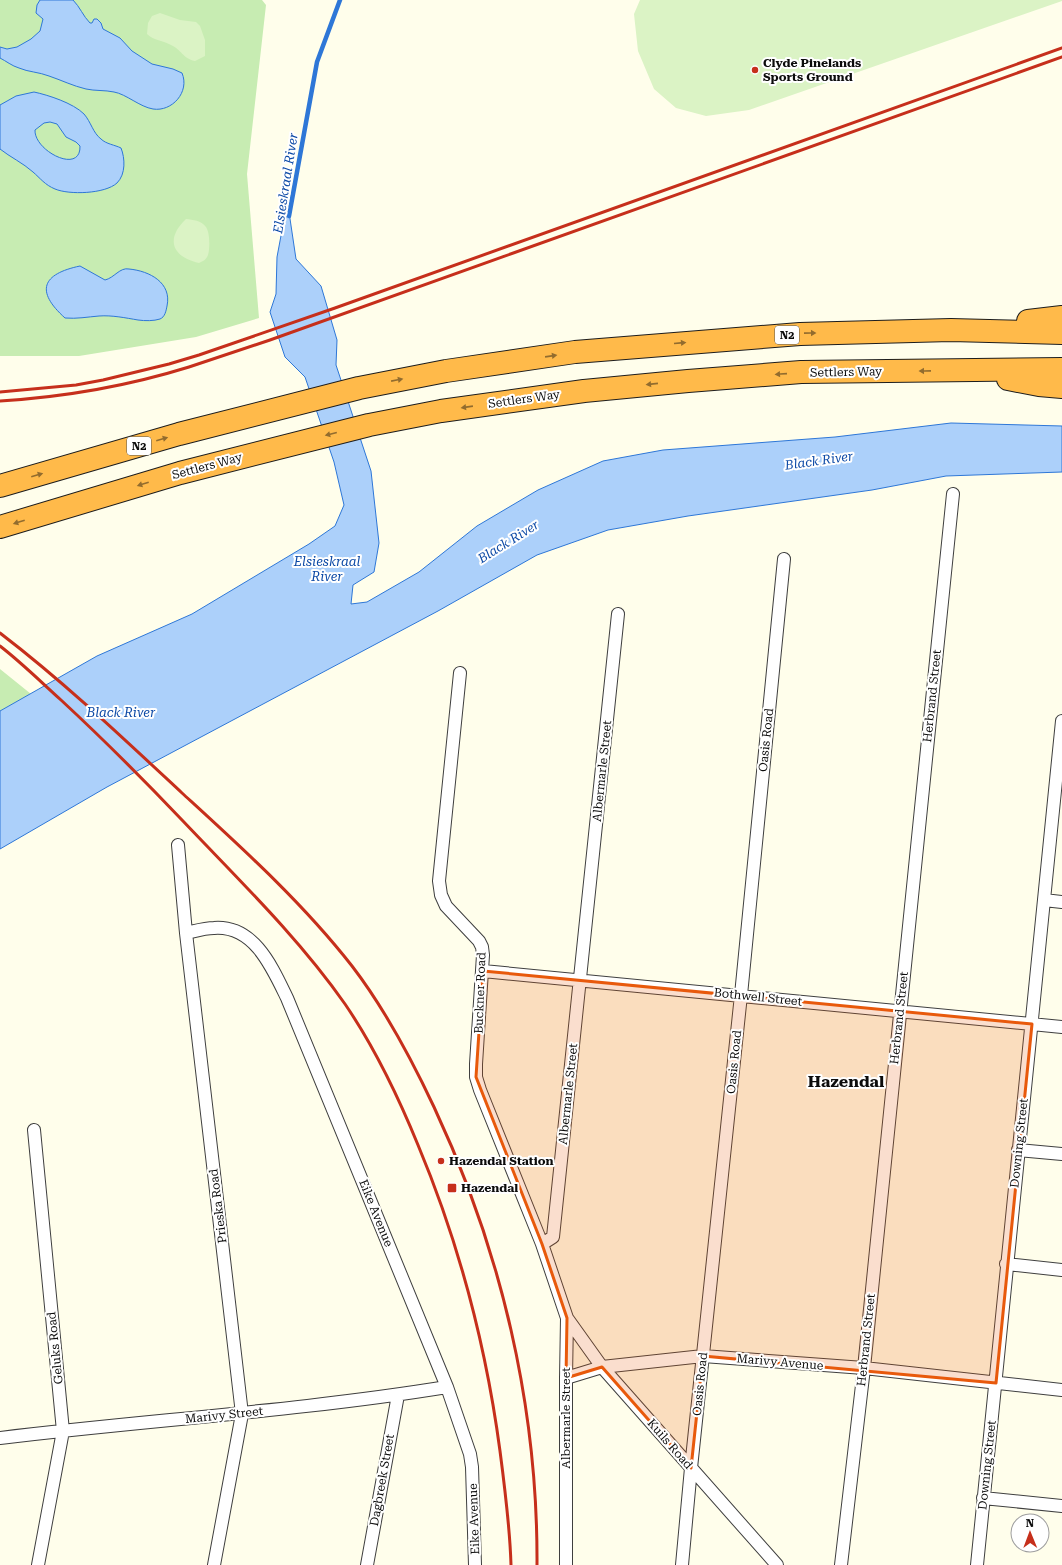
<svg xmlns="http://www.w3.org/2000/svg" width="1062" height="1565" viewBox="0 0 1062 1565" font-family="'Roboto Serif',serif">
<style>
.green{fill:#c7ecb2}
.pitch{fill:#dbf3c5}
.water{fill:#acd0fa;stroke:#2e77d7;fill-rule:evenodd}
.lines{fill:none;stroke-linecap:round;stroke-linejoin:round}
.stream{stroke:#2e77d7;stroke-width:4.5}
.minor-casing{stroke:#3f3f3f;stroke-width:14}
.motorway-casing{stroke:#1d1d1d;stroke-width:24}
.minor{stroke:#fff;stroke-width:12}
.motorway{stroke:#ffba4a;stroke-width:22}
.rail{stroke:#c62f1b;stroke-width:3}
.oneway{fill:#926c2e}
.marked{fill:#e8590c;fill-opacity:0.2;stroke:#e8590c;stroke-width:3;stroke-linejoin:round}
.poi-dot{fill:#c62f1b;stroke:#fff;stroke-width:1.5}
.labels{text-anchor:middle;stroke-width:4;stroke-linejoin:round;paint-order:stroke}
.shield{fill:#fff;stroke:#555;stroke-width:1}
.shield-label{font-size:11px;font-weight:bold;fill:#0c0c0c}
.poi-label{font-size:12px;font-weight:bold;fill:#0c0c0c;stroke:#fff;text-anchor:start}
.street-label{font-size:12px;fill:#0c0c0c;stroke:#fff}
.water-label{font-size:13px;font-style:italic;fill:#0d4aa6;stroke:#fff}
.district-label{font-size:16px;font-weight:bold;fill:#0c0c0c;stroke:#fff}
</style>
<rect width="100%" height="100%" fill="#fffeeb"/>
<path class="green" d="M0 0H262L266 5 247 174 259 318 196 337 79 356H0Z
M0 669 31 694 0 711Z"/>
<path class="pitch" d="M640 0H1062V1L749 110 706 116 676 108 654 89 638 51 634 14Z
M160 13 180 20 196 22 200 26 205 40V56L195 61C182 58 182 50 171 45 163 40 154 41 147 34L148 23 152 16Z
M186 219C193 220 201 220 206 227 210 233 210 248 208 255 206 260 203 261 199 263 172 257 165 239 186 219Z"/>
<path class="water" d="M40 0H73C80 7 83 16 90 23H92L94 19H97L101 23 103 29 120 38 132 51 152 64 173 69 182 73C190 92 172 112 153 109 140 107 126 94 114 92 105 90 95 91 86 89 73 86 61 80 49 76 39 72 28 72 19 68 12 66 6 61 0 58V47L7 49 17 47 31 39 40 31 43 19 36 13 37 5Z
M34 92C48 95 73 103 84 114 91 122 93 133 101 139 106 144 115 145 121 148 125 158 126 174 117 183 105 194 69 195 55 189 45 185 40 178 33 172 23 163 10 157 0 149V105L16 96ZM50 122 57 124 66 137 76 142 80 146C81 175 34 151 35 130L44 123Z
M289 212 296 259 321 286 337 340 336 365 371 471 379 543 374 572 353 585 351 604 367 602 419 572 477 526 538 490 603 461 663 450 835 437 951 423 1062 426V472L946 476 872 490 688 516 608 530 537 555 438 611 107 787 0 849V711L97 656 192 614 309 544 335 526 344 505 334 462 305 377 285 357 270 312 276 294 277 257 283 225Z
M80 266 105 280C114 278 120 267 129 269 150 271 172 283 167 306 166 311 165 317 160 319 154 321 145 321 138 320 126 318 112 315 99 316 87 317 77 319 65 318 35 291 42 274 80 266Z"/>
<g class="lines">
<path class="stream" d="M289 216 317 62 340 0"/>
<g class="minor-casing">
<path id="minor" d="M460 673 439 881 441 895 446 906 479 941 482 947 483 955 476 1064V1077L480 1090 542 1244 567 1318 566 1378V1565
M178 845 186 933 242 1414 214 1565
M1044 900 1062 902
M186 933C195 931 205 928 214 928 254 925 272 967 287 998L447 1387 470 1454 472 1467 475 1565
M483 971 1062 1027
M34 1130 63 1431 38 1565
M1018 1150 1062 1154
M542 1244 553 1237 618 614
M1006 1264 1062 1270
M567 1318 602 1367 777 1565
M566 1378 602 1367 703 1356 864 1368 1062 1390
M0 1438C149 1420 299 1411 447 1387
M983 1498 1062 1506
M367 1565 398 1395
M682 1565 691 1468 741 995 784 559
M841 1565 864 1368 953 494
M977 1565 1062 721"/>
</g>
<g class="motorway-casing">
<path id="motorway" d="M1028 321 1062 317
M1008 379 1039 385 1062 387
M0 486 179 434 359 388 446 371 575 352 800 334 951 330 1062 333
M0 527 180 473 369 425 441 411 584 391 688 381 801 372 1062 369"/>
</g>
<use href="#minor" class="minor"/>
<use href="#motorway" class="motorway"/>
<path class="rail" d="M0 392 76 385 103 380 169 364 199 355 335 308 1062 48
M0 401C64 397 128 386 189 367 216 358 243 349 270 340L1062 57
M0 633C64 682 123 738 182 793 242 848 302 902 352 966 385 1009 411 1058 434 1107 501 1250 538 1406 537 1565
M0 646C22 663 41 682 61 700 103 739 143 779 182 820 238 879 298 937 345 1004 375 1048 398 1096 418 1145 459 1243 486 1346 500 1451 505 1489 510 1527 511 1565"/>
</g>
<defs><path id="oneway-solid" d="M-6-.8H1V-3.2L6.5 0L1 3.2V.8H-6Z"/></defs>
<g class="oneway">
<use href="#oneway-solid" transform="translate(810 333) rotate(-1)"/>
<use href="#oneway-solid" transform="translate(680 343) rotate(-5)"/>
<use href="#oneway-solid" transform="translate(551 356) rotate(-8)"/>
<use href="#oneway-solid" transform="translate(925 371) rotate(179)"/>
<use href="#oneway-solid" transform="translate(781 374) rotate(176)"/>
<use href="#oneway-solid" transform="translate(397 380) rotate(-11)"/>
<use href="#oneway-solid" transform="translate(652 384) rotate(174)"/>
<use href="#oneway-solid" transform="translate(467 407) rotate(172)"/>
<use href="#oneway-solid" transform="translate(331 434) rotate(166)"/>
<use href="#oneway-solid" transform="translate(162 439) rotate(-16)"/>
<use href="#oneway-solid" transform="translate(37 475) rotate(-16)"/>
<use href="#oneway-solid" transform="translate(143 484) rotate(163)"/>
<use href="#oneway-solid" transform="translate(19 522) rotate(163)"/>
</g>
<path class="marked" d="M483 971 1032 1024 996 1383 703 1356 691 1468 602 1367 566 1378 567 1318 542 1244 476 1077Z"/>
<g class="poi-dot">
<circle cx="755" cy="70" r="4"/>
<circle cx="441" cy="1161" r="4"/>
<rect x="447" y="1183" width="10" height="10" rx="2"/>
</g>
<g class="labels">
<g class="shield">
<rect x="775" y="326" width="24" height="18" rx="3"/>
<rect x="127" y="437" width="24" height="18" rx="3"/>
</g>
<g class="shield-label">
<text x="787" y="339">N2</text>
<text x="139" y="450">N2</text>
</g>
<g class="poi-label">
<text x="763" y="67">Clyde Pinelands<tspan x="763" dy="14">Sports Ground</tspan></text>
<text x="449" y="1165">Hazendal Station</text>
<text x="461" y="1192">Hazendal</text>
</g>
<g class="street-label">
<text transform="translate(846 372) rotate(-1)" y="4">Settlers Way</text>
<text transform="translate(524 399) rotate(-8)" y="4">Settlers Way</text>
<text transform="translate(207 466) rotate(-15)" y="4">Settlers Way</text>
<text transform="translate(932 696) rotate(-84)" y="4">Herbrand Street</text>
<text transform="translate(766 740) rotate(-84)" y="4">Oasis Road</text>
<text transform="translate(602 771) rotate(-84)" y="4">Albermarle Street</text>
<text transform="translate(480 993) rotate(-88)" y="4">Buckner Road</text>
<text transform="translate(758 997) rotate(6)" y="4">Bothwell Street</text>
<text transform="translate(899 1018) rotate(-84)" y="4">Herbrand Street</text>
<text transform="translate(734 1062) rotate(-84)" y="4">Oasis Road</text>
<text transform="translate(568 1094) rotate(-84)" y="4">Albermarle Street</text>
<text transform="translate(1019 1143) rotate(-84)" y="4">Downing Street</text>
<text transform="translate(218 1206) rotate(-97)" y="4">Prieska Road</text>
<text transform="translate(376 1213) rotate(68)" y="4">Eike Avenue</text>
<text transform="translate(866 1340) rotate(-84)" y="4">Herbrand Street</text>
<text transform="translate(55 1348) rotate(-96)" y="4">Geluks Road</text>
<text transform="translate(780 1362) rotate(5)" y="4">Marivy Avenue</text>
<text transform="translate(700 1384) rotate(-84)" y="4">Oasis Road</text>
<text transform="translate(224 1415) rotate(-6)" y="4">Marivy Street</text>
<text transform="translate(566 1418) rotate(-90)" y="4">Albermarle Street</text>
<text transform="translate(670 1444) rotate(49)" y="4">Kuils Road</text>
<text transform="translate(987 1465) rotate(-84)" y="4">Downing Street</text>
<text transform="translate(382 1480) rotate(-80)" y="4">Dagbreek Street</text>
<text transform="translate(474 1519) rotate(-92)" y="4">Eike Avenue</text>
</g>
<g class="water-label">
<text transform="translate(285 183) rotate(-81)" y="5">Elsieskraal River</text>
<text transform="translate(819 460) rotate(-8)" y="5">Black River</text>
<text transform="translate(508 541) rotate(-32)" y="5">Black River</text>
<text x="327" y="566">Elsieskraal<tspan x="327" dy="15">River</tspan></text>
<text x="121" y="717">Black River</text>
</g>
<g class="district-label">
<text x="846" y="1087">Hazendal</text>
</g>
</g>
<g transform="translate(1030 1533) rotate(359)"><circle r="19" fill="#ffffff" stroke="#9e9e9e"/>
<path d="M0-3L7 15L0 10L-7 15Z" fill="#c62f1b"/>
<text y="-6" font-size="11" font-weight="bold" text-anchor="middle" fill="#0c0c0c">N</text>
</g>
</svg>
